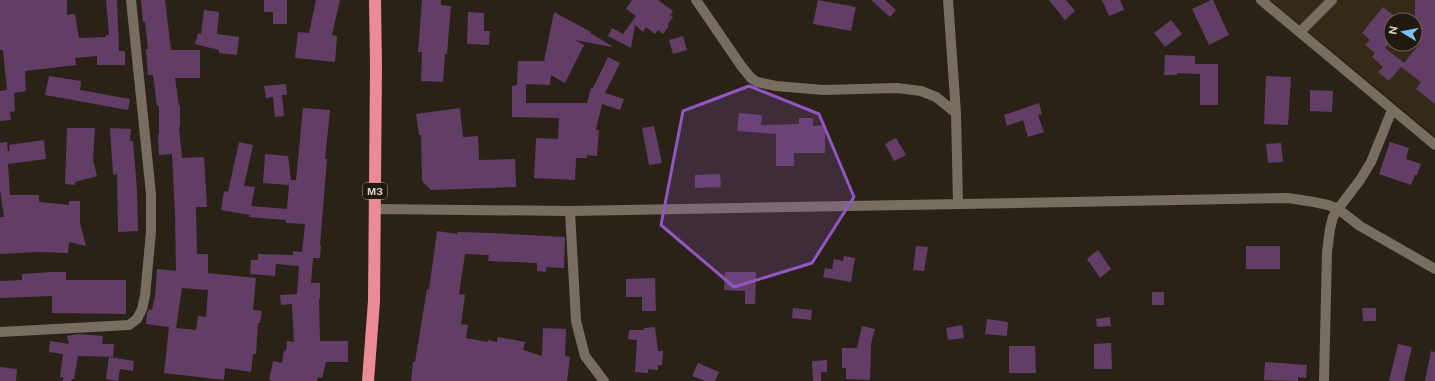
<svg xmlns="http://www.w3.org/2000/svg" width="1435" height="381" viewBox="0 0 1435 381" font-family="'Public Sans',sans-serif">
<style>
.built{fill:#352918;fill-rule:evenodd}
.building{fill:#623e67;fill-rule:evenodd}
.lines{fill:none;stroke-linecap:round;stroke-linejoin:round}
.street{stroke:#786d61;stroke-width:10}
.highway{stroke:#eb8b96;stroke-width:12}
.marked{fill:#9256c2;fill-opacity:0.2;stroke:#9256c2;stroke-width:3;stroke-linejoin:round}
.labels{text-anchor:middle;stroke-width:3;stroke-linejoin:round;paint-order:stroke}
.shield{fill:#21180e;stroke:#a19a92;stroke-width:1}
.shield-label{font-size:10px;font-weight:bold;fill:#d8d2cb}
</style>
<rect width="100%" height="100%" fill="#2a2217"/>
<path class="built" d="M1270 0H1435V136L1307 30ZM1391 20H1415V44H1391Z"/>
<path class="building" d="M0 0H67V15L75 14 79 38 106 37V35H109L106 0H117L119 51H125V65H97V56L75 58 76 65 25 71 26 91 14 93 15 111 10 112 11 120 0 121V91L7 90 3 50H0Z
M141 0H165L171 50H200V78H175L179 106H180V127H179L182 158 204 157 207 207H196L197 254H208V273L256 278 253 310 262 311 260 323H258L256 354H253L251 372 225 368 224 380 164 373 169 327 146 324 147 313 149 309 152 310 155 296 157 269 176 271 175 214 172 154 159 155 158 135 159 134V106H157L153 75H148L146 49H148L145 22H143ZM182 288 208 290 206 317 198 316 196 330 176 328Z
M264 0H287V24H273V12H264Z
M316 0H340L332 35 337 36 335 62 295 58 298 32 309 33Z
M422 0H441V5L451 6 447 54H445L443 82 421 81 422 52H418Z
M632 0H658L673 11 670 15 673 17 668 24 669 26 663 34 658 30 655 34 646 27 643 32 635 25 631 48 608 36 612 28 623 34 636 16 626 9Z
M818 0 856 7 851 31 813 24Z
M871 0H885L896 10 890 17Z
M1049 0H1066L1075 11 1065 20Z
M1102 0H1120L1124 10 1109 16Z
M1211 0H1213L1229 35 1209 45 1192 9Z
M1415 0H1435V104L1416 89 1421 82 1401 67 1389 81 1378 72 1383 67 1372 57 1375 53 1365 45 1370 40 1362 33 1383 7 1399 20H1391V41L1385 48 1404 63 1420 43 1415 39Z
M204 10 219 12 217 34 239 37 237 55 219 53V50L195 44 198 33 201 34Z
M468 12 484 13V31H490L489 45 467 44Z
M554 12 591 32 590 33 612 46V47L575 40 584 45 565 83 551 75 550 85 526 84V103H587L591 88H593L608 57 620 63 605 93 624 99 620 110 602 104 596 130H599L597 156 587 155V158H576L575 180 534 178 536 138 558 139 559 118 512 117V86L517 85 518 61H544Z
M1171 20 1182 34 1165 47 1154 33Z
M683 36 687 50 673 54 669 40Z
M1165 55 1195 56V64H1218V105H1200V74L1177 73V75H1164Z
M49 76 81 81 80 90 130 99 128 110 45 95Z
M1266 76 1291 77 1288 125 1264 124Z
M286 84 287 95H282L284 116 275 117 273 97 266 98 264 86Z
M1310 90 1333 91 1332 112 1310 111Z
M1039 103 1042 114 1038 115 1044 132 1028 137 1023 120 1007 126 1004 115Z
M303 108 330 110 325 159H327L320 245H321L320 258H313L311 283H320V299H319L320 341H348V362H326L322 378 318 377 317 381H273L269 380 273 361 282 363 284 350 286 351 287 341 294 342 292 304 281 305 280 295 297 294 299 266 276 264 275 276 250 274 251 260H258V254L293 255V251L302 252 305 224 286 223V220L249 217 250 215 221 210 224 191 228 192 239 142 253 145 244 186 255 187 251 206 287 209 289 185 263 183 265 154 288 156 291 180H296Z
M460 108 463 137 478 136 479 160 515 159 516 187 431 190 422 181 421 135H419L416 114Z
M739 113 762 115 761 125 799 124V118H813V126L825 125V153H794V166H776V134L737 131Z
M654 126 662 163 649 165 642 128Z
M67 128H95L93 160 97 176 75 182V185L65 184Z
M110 128 131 129 130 141H133L137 189 138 231 118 232 117 174 113 175Z
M896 138 906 155 894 161 885 144Z
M44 140 46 159 8 164 10 195H39V202L69 205V201H80V223L86 246 69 242 68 253 38 252 0 254V217H4L0 189V143L7 142 8 151H10L9 145Z
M1390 142 1409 148 1406 159 1421 164 1417 175H1415L1411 185 1379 174Z
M1281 143 1283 162 1268 163 1266 144Z
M720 174 721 187 695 188V175Z
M437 231 457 234 458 232 490 233 565 237 564 268 546 267V272L537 271V263L488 261 489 255 465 254 459 294 465 295 461 324 468 325 466 338 488 342V340L497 342 498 337 525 342 523 350 542 356 543 328 566 329 565 356 570 357 567 381H411L413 362H415L427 289 429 290Z
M916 246 928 247 924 271 913 270Z
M1246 246H1280V269H1246Z
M1098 250 1111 269 1100 278 1087 259Z
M844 256 855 258 851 282 823 277 825 268 832 269 834 259 843 261Z
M52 272H66V280H126V314L52 313V296L0 298V281L22 280V274Z
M725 272H756L755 304H745V291L724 290Z
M655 278 656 311H642V297H626V279Z
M1152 292H1164V305H1152Z
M793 308 812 310 811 320 792 318Z
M1362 308H1376V321H1363Z
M1110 317 1111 326 1097 327 1096 319Z
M987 319 1008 322 1007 336 985 334Z
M962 325 964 338 948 340 946 328Z
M862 326 875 329 871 344 870 380 846 379V368H842V348H857Z
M655 327 658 351H663L662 365H658V370L648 369V373L635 372 637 340 628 339 629 330H644V328Z
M78 334 103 336 102 344H114L113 357 78 356 74 379H72L71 381H63V377H60L63 354 49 352 50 341 69 344 67 336Z
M1111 343 1112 369H1094V344Z
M1398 344 1412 347 1404 381H1389Z
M1009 346H1035L1036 373H1009Z
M1431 351 1435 352V381H1425Z
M109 357 134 361 133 371 120 369 118 381 106 379Z
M827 360V372H821V381H813L812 361Z
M1265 362 1307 365 1306 378 1298 377V381L1264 380Z
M698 363 719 372 715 381H705L692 376Z
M0 367 17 369 16 381H0Z"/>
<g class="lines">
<path class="street" d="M696 0 742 67 751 78 757 82 776 86 823 90 897 88 921 91 936 97 956 113
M948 0 956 113 958 204
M1261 0 1435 145
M1300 32 1332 0
M375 209 570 211 1288 198 1314 202 1328 205 1338 209 1360 226 1435 269
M570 211 576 321 585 356 604 381
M0 332 129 325 137 319 142 309 145 296 151 232V194L131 0
M1324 381 1327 252 1330 229 1333 217 1338 209 1360 180 1371 162 1392 110"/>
<path class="highway" d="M368 381 374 301 376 66 375 0"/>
</g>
<path class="marked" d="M749 86 819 114 854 197 812 263 734 287 661 225 683 111Z"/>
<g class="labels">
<rect class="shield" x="363" y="183" width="24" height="16" rx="3"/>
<g class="shield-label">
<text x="375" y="195">M3</text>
</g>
</g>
<g transform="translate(1403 32) rotate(280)"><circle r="19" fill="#21180e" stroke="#6a625a"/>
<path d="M0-3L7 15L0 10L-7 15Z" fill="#79bff8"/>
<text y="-6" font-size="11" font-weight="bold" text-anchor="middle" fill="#d8d2cb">N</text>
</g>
</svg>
